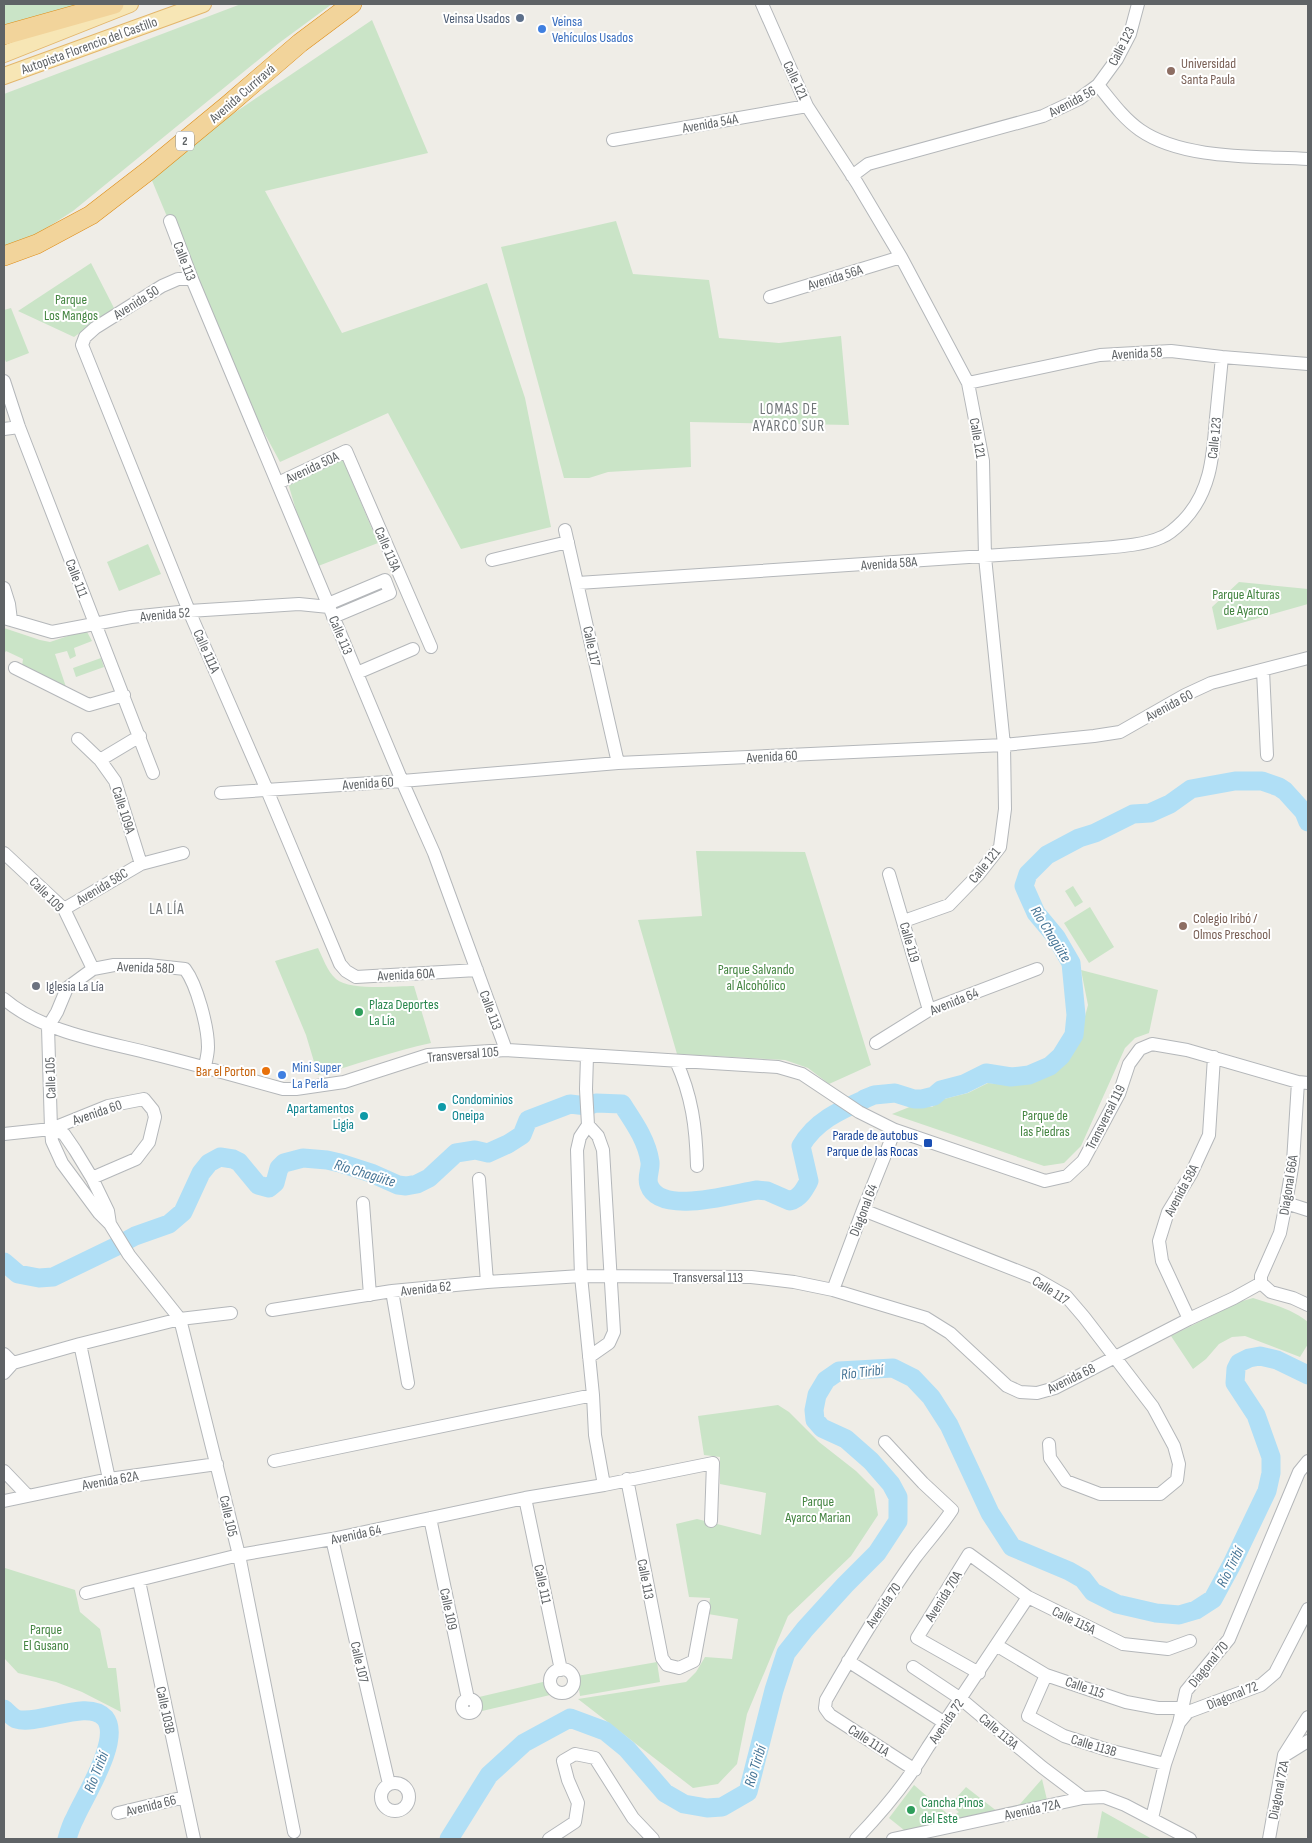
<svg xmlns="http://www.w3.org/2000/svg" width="1312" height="1843" viewBox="0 0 1312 1843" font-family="'Sofia Sans Condensed',sans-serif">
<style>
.green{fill:#cae4c7}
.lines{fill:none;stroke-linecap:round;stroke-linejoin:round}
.river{stroke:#b0dff6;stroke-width:19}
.minor-casing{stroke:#b4b7ba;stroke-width:14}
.major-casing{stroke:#e3b66c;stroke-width:18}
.highway-casing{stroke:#de8d18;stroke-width:20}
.minor{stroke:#fff;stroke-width:12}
.major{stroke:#f7e6b5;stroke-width:16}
.highway{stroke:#f2d49b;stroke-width:19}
.service-dot{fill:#5c6f8a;stroke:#fff;stroke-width:2}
.shop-dot{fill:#3f7fe0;stroke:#fff;stroke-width:2}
.education-dot{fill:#8d6e63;stroke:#fff;stroke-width:2}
.worship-dot{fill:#6b7280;stroke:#fff;stroke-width:2}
.leisure-dot{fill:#2e9e5b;stroke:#fff;stroke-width:2}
.food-dot{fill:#e8710a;stroke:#fff;stroke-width:2}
.culture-dot{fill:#0f9aa8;stroke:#fff;stroke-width:2}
.transit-dot{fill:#1a4fb4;stroke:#fff;stroke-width:2}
.labels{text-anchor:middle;stroke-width:4;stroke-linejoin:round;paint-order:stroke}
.shield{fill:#fff;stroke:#8f9294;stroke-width:1}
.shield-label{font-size:12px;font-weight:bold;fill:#5f6366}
.service-label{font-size:14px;fill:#4e5e75;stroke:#fff;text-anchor:end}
.shop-label{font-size:14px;fill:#366cbe;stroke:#fff;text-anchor:start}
.street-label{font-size:14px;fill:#5f6366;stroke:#fff}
.education-label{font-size:14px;fill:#785e54;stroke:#fff;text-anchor:start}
.park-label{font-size:14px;fill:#438440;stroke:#fff}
.worship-label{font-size:14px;fill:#5b616d;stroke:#fff;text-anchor:start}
.leisure-label{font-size:14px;fill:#27864d;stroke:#fff;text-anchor:start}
.food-label{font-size:14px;fill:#c56008;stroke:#fff;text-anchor:end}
.culture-label{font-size:14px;fill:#0d838f;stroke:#fff;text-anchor:start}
.transit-label{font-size:14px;fill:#164399;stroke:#fff;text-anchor:end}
.neighbourhood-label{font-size:15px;letter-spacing:1px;fill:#707578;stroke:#fff}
.water-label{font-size:15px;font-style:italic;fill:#477697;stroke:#fff}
</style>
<rect width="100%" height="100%" fill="#efede7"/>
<path class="green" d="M4 4H91L4 30Z
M241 4H332L279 43 73 211 39 233 4 246V94Z
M372 20 428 153 265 191 342 333 487 283 525 398 551 527 461 549 388 413 280 462 233 375 148 171Z
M616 221 633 274 709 280 719 338 779 343 841 336 849 425 690 422 691 467 608 472 589 478H564L501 247Z
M91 263 114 308 74 337 18 311Z
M11 308 29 353 6 362 4 357V310Z
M343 460 378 543 313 568 288 483Z
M148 544 161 574 119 591 107 562Z
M1239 582 1308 589V604L1217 630 1212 607Z
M4 628 40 640 50 642 86 630 92 641 74 648 76 656 70 659 67 651 55 654 67 690 22 666 23 659 6 651 4 654Z
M101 658 104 667 76 677 73 668Z
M696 851 805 852 871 1065 829 1084 808 1068 785 1060 677 1054 638 920 702 916Z
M1073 886 1083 902 1075 907 1065 891Z
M1090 907 1114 947 1089 963 1064 923Z
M318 948C323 958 327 971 336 979 350 991 396 986 414 986L431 1043C393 1051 356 1065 318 1075L306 1035 275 961Z
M1081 970 1158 990 1149 1033 1135 1038 1125 1048 1081 1146 1064 1163 1044 1166 892 1114 912 1106 932 1107 944 1099 968 1093 988 1083 1011 1085 1036 1082 1059 1068 1080 1035 1088 1005Z
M1253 1298C1272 1304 1292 1309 1308 1322V1344L1300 1357 1245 1336 1232 1337 1219 1344 1206 1359 1193 1369 1171 1336 1239 1302Z
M778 1405 789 1412 819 1442 856 1471 874 1489 878 1515 851 1556 788 1616 747 1714 737 1764 718 1784 693 1788 578 1699 686 1682 696 1672 705 1657 732 1659 738 1619 708 1614 710 1598 689 1597 676 1524 697 1519 761 1535 766 1493 720 1484V1457L704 1455 698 1416Z
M5 1568 75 1590 80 1612 100 1629 108 1668H116L121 1712 82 1692 56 1682 18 1673 4 1658Z
M657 1662 660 1682 580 1696 577 1676Z
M547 1681 550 1695 482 1711 479 1697Z
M1042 1779 1049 1808 909 1834 889 1818 914 1785 951 1817 959 1812 950 1805 966 1787 998 1812 1020 1804Z
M1102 1811 1152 1839H1097Z"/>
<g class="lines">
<path class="river" d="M874 1095 895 1093 914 1099H922L934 1096 941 1090 964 1084 986 1073 1011 1077 1029 1075 1050 1066 1061 1056 1074 1035 1076 1015 1071 963 1056 937 1036 913 1024 886 1028 874 1047 855 1079 838 1095 833 1133 814 1150 813 1170 804 1191 789 1235 781H1262L1279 787 1285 791 1304 812 1308 822
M4 1262 18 1274 39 1278 53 1277 115 1247 135 1236 169 1224 183 1212 201 1173 209 1163 220 1157 233 1159 239 1162 258 1185 269 1188 275 1183 279 1168 284 1163 303 1158 327 1160 340 1163 371 1173 398 1185 406 1186 417 1184 429 1178 456 1153 475 1150 488 1153 508 1144 522 1135 528 1120 570 1104 587 1106 596 1103 622 1104C633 1121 647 1140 650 1162 651 1170 646 1177 649 1185 660 1216 732 1194 757 1190L767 1191 790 1201C800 1198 804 1190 809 1181L801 1146C817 1118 846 1108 874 1095L864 1099
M4 1709C7 1712 12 1717 16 1719 39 1726 88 1698 105 1718 122 1739 84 1797 75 1818 71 1825 69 1832 67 1839
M449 1839 489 1775 524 1743 570 1718 605 1731 627 1749 665 1793 684 1804 707 1808 722 1807 748 1792 774 1690 786 1653 805 1629 845 1585 877 1553 898 1521V1497L891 1484 871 1461 846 1439 822 1428 815 1420 814 1410 817 1395 826 1380 839 1371 893 1368 913 1378 931 1397 949 1425 990 1513 1012 1547 1069 1571 1083 1579 1093 1592 1117 1604 1156 1613 1179 1615 1196 1610 1213 1599 1232 1564 1267 1491 1271 1473V1457L1256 1415 1235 1383 1236 1369 1239 1363 1249 1358 1260 1356 1277 1360 1308 1375"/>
<g class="minor-casing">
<path id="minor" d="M762 4 807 106 857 183 901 257 968 383 983 461 985 557 1004 745 1005 809 1000 847 978 875 949 905 904 921
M1098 85C1111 101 1123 118 1140 130 1183 160 1257 156 1308 159
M613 140 807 106
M852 176 868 164 1043 116 1079 99 1098 85 1117 59 1130 34 1138 4
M170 221 192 279 402 781 434 853 506 1050
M192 279H178L162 286 95 328 85 337 82 345 189 611 267 790 340 964 346 971 356 977 477 970
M770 297 901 257
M4 381 19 427 153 773
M968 383 1100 355 1171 351 1222 357 1308 364
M4 429 19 427
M278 483 346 451 431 647
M565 530 618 763
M492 560 568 542
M578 583 1090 549C1111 547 1143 546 1162 537 1170 534 1177 527 1183 521 1211 492 1213 456 1216 418 1218 398 1220 378 1222 357
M4 588 9 604 11 620
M328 604 385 580 390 593 333 617
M4 618 52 632 131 617 189 611 299 604 329 607
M15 668 89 705 124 695
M1263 670 1267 755
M357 673 413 649
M78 739 100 760 115 781 141 864
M100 760 140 736
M221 793 402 781 618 763 1004 745 1094 736 1120 732 1185 695 1211 683 1308 658
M4 853 64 909 93 969
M889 874 929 1010
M64 909 141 864 183 853
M4 999C44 1033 103 1041 153 1054 197 1065 240 1077 283 1089H296L344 1082 428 1055 506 1050 778 1067 802 1074 859 1112 895 1130 1045 1181 1067 1176 1083 1161 1119 1094 1129 1064 1140 1049 1152 1044 1187 1050 1298 1082 1308 1083
M876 1043 929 1010 1037 969
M587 1056 586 1089 588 1125 598 1136 603 1150 614 1332 609 1343 589 1357
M676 1061C692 1096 696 1127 697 1166
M205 1067C206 1060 208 1054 208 1047 208 1027 197 985 185 969L148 965H114L93 969 67 988 57 1012 48 1027 51 1129 52 1141 62 1163 99 1213 110 1224 129 1255 180 1319 239 1555 294 1832
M588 1125 580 1137 577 1150 581 1276 593 1395 595 1435 604 1485
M51 1129 64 1134 75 1150 92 1178 108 1211 110 1224
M4 1134 51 1129 108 1106 144 1099 153 1110 155 1117 149 1142 136 1159 92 1178
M479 1179 487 1282
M363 1203 370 1295
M1286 1203 1308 1210
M863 1210 1033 1277 1066 1296 1084 1317 1153 1407 1174 1446 1179 1464 1177 1480 1160 1494H1100L1066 1481 1050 1458 1049 1444
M1261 1283V1276L1280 1233 1286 1203 1293 1162 1298 1082
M1261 1283 1271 1292 1293 1298 1308 1305
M833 1290 863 1210 895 1130
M392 1291 408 1383
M272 1310 392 1291 487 1282 581 1276 751 1277 794 1282 833 1290 926 1318 950 1333 1007 1386 1020 1392 1037 1393 1055 1388 1189 1319 1234 1298 1261 1283
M1189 1319 1162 1261 1159 1241 1168 1212 1191 1174 1209 1135 1214 1057
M80 1344 109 1479
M4 1354 13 1363
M13 1363 80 1344 180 1319 231 1313
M4 1373 13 1363
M885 1442 923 1483 952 1510C941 1527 927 1542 915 1558 882 1604 854 1651 826 1700L825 1708 830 1715 915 1770
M274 1461 593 1395
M4 1471 27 1495
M627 1479 662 1658 667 1665 679 1668 694 1661 704 1607
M525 1498 561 1670
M4 1501 109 1479 217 1464
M430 1518 468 1699
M332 1539 389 1784
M139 1581 194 1839
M86 1593 239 1555 332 1539 525 1498 604 1485 713 1463 711 1521
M996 1645 1046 1675 1126 1702 1158 1708H1181
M848 1661 945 1723
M913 1667 961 1699 1042 1767 1083 1798
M550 1681a12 12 0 1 1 24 0a12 12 0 1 1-24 0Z
M979 1673 917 1638 969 1554 1028 1597 1123 1644 1168 1649 1190 1641
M1046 1675 1028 1716 1064 1736 1108 1750 1165 1764
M462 1706a7 7 0 1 1 14 0a7 7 0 1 1-14 0Z
M1179 1723 1188 1712 1261 1685 1275 1673 1308 1609
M1287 1754 1308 1741
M381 1797a14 14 0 1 1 28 0a14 14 0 1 1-28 0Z
M118 1813 185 1797
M1152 1818 1165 1764 1179 1723 1186 1691 1229 1639 1299 1472 1308 1461
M549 1839 575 1822 578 1803 568 1780 563 1761 575 1754 595 1758 633 1818 653 1839
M856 1839C883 1811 908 1781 928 1747L1028 1597
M893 1839 1083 1798 1104 1797 1125 1805 1190 1839
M1269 1839 1284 1755 1308 1717"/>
</g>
<g class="major-casing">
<path id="major" d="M4 54 130 4
M4 76 203 4"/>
</g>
<g class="highway-casing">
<path id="highway" d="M4 35 114 4
M4 256 37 244 91 215 148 171 228 105 300 43 352 4"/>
</g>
<use href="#minor" class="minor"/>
<use href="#major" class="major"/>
<use href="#highway" class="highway"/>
</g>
<circle class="service-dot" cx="520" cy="18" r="5"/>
<g class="shop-dot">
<circle cx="542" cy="29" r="5"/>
<circle cx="282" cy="1075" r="5"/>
</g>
<g class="education-dot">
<circle cx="1171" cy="71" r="5"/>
<circle cx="1183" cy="926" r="5"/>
</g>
<circle class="worship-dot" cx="36" cy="986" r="5"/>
<g class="leisure-dot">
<circle cx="359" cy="1012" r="5"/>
<circle cx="911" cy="1810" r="5"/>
</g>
<circle class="food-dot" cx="266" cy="1071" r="5"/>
<g class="culture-dot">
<circle cx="442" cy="1107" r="5"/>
<circle cx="364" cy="1116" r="5"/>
</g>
<rect class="transit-dot" x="923" y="1138" width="10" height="10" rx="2.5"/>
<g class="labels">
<rect class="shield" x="176" y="131.5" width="18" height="19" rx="4"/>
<g class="shield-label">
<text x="185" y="145">2</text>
</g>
<g class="service-label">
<text x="510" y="23">Veinsa Usados</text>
</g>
<g class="shop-label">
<text x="552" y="26">Veinsa<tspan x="552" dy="16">Vehículos Usados</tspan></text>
<text x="292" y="1072">Mini Super<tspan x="292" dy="16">La Perla</tspan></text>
</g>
<g class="street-label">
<text transform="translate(89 45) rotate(-20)" y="5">Autopista Florencio del Castillo</text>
<text transform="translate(1121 46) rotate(-63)" y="5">Calle 123</text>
<text transform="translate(796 80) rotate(65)" y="5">Calle 121</text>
<text transform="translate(242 93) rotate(-41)" y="5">Avenida Curriravá</text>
<text transform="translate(1072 101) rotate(-28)" y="5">Avenida 56</text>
<text transform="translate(710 123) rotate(-10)" y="5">Avenida 54A</text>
<text transform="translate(185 261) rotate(69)" y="5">Calle 113</text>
<text transform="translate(835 277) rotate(-17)" y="5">Avenida 56A</text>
<text transform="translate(136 302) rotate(-32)" y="5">Avenida 50</text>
<text transform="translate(1137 353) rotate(-3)" y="5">Avenida 58</text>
<text transform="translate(978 438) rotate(80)" y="5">Calle 121</text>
<text transform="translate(1214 438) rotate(-84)" y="5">Calle 123</text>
<text transform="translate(312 467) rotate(-25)" y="5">Avenida 50A</text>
<text transform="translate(388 549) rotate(67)" y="5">Calle 113A</text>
<text transform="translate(889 563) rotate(-4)" y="5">Avenida 58A</text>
<text transform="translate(77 578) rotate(69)" y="5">Calle 111</text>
<text transform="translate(165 614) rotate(-5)" y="5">Avenida 52</text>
<text transform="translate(341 635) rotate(67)" y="5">Calle 113</text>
<text transform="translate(592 646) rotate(78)" y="5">Calle 117</text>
<text transform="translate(207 651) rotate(66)" y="5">Calle 111A</text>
<text transform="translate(1169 705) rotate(-28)" y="5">Avenida 60</text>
<text transform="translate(772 756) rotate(-3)" y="5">Avenida 60</text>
<text transform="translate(368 783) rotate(-4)" y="5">Avenida 60</text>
<text transform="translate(124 810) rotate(72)" y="5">Calle 109A</text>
<text transform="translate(984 865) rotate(-51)" y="5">Calle 121</text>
<text transform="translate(102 886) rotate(-31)" y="5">Avenida 58C</text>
<text transform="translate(47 894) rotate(45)" y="5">Calle 109</text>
<text transform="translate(910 942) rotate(74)" y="5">Calle 119</text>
<text transform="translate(146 967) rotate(2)" y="5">Avenida 58D</text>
<text transform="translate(406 974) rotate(-3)" y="5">Avenida 60A</text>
<text transform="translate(954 1001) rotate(-22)" y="5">Avenida 64</text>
<text transform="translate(491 1010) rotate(70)" y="5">Calle 113</text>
<text transform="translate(463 1054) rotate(-5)" y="5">Transversal 105</text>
<text transform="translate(50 1078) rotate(-92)" y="5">Calle 105</text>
<text transform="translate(97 1112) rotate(-19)" y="5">Avenida 60</text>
<text transform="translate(1105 1117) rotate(-63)" y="5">Transversal 119</text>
<text transform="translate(1288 1185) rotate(-81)" y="5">Diagonal 66A</text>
<text transform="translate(1181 1190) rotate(-62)" y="5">Avenida 58A</text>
<text transform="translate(863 1210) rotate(-69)" y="5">Diagonal 64</text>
<text x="708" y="1282">Transversal 113</text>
<text transform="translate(426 1288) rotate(-6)" y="5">Avenida 62</text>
<text transform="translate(1051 1290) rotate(33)" y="5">Calle 117</text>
<text transform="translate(1071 1378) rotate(-26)" y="5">Avenida 68</text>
<text transform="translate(110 1480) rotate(-10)" y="5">Avenida 62A</text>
<text transform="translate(229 1516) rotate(77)" y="5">Calle 105</text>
<text transform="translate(356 1534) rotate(-12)" y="5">Avenida 64</text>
<text transform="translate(646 1579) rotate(79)" y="5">Calle 113</text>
<text transform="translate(543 1584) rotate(78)" y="5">Calle 111</text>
<text transform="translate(943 1596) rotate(-58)" y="5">Avenida 70A</text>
<text transform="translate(883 1605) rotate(-56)" y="5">Avenida 70</text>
<text transform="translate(449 1609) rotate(78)" y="5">Calle 109</text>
<text transform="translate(1074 1620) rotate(26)" y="5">Calle 115A</text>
<text transform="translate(360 1662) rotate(77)" y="5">Calle 107</text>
<text transform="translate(1208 1664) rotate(-51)" y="5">Diagonal 70</text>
<text transform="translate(1085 1687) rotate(19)" y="5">Calle 115</text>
<text transform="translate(1232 1695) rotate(-22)" y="5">Diagonal 72</text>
<text transform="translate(166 1710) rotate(78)" y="5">Calle 103B</text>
<text transform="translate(946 1721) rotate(-56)" y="5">Avenida 72</text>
<text transform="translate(999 1731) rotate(40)" y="5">Calle 113A</text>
<text transform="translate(869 1740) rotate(33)" y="5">Calle 111A</text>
<text transform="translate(1094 1745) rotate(17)" y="5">Calle 113B</text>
<text transform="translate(1278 1790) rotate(-79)" y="5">Diagonal 72A</text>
<text transform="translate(151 1805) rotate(-14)" y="5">Avenida 66</text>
<text transform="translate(1032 1809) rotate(-12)" y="5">Avenida 72A</text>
</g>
<g class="education-label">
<text x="1181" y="68">Universidad<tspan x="1181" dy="16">Santa Paula</tspan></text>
<text x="1193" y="923">Colegio Iribó /<tspan x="1193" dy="16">Olmos Preschool</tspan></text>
</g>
<g class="park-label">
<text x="71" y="304">Parque<tspan x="71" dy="16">Los Mangos</tspan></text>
<text x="1246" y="599">Parque Alturas<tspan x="1246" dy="16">de Ayarco</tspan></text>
<text x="756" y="974">Parque Salvando<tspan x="756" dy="16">al Alcohólico</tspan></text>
<text x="1045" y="1120">Parque de<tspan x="1045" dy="16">las Piedras</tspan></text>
<text x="818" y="1506">Parque<tspan x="818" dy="16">Ayarco Marian</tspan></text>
<text x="46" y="1634">Parque<tspan x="46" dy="16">El Gusano</tspan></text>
</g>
<g class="worship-label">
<text x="46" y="991">Iglesia La Lía</text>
</g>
<g class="leisure-label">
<text x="369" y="1009">Plaza Deportes<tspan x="369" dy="16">La Lía</tspan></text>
<text x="921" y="1807">Cancha Pinos<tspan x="921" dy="16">del Este</tspan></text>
</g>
<g class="food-label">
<text x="256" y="1076">Bar el Porton</text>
</g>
<g class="culture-label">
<text x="452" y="1104">Condominios<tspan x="452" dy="16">Oneipa</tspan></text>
<text x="354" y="1113" text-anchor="end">Apartamentos<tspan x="354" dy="16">Ligia</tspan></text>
</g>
<g class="transit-label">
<text x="918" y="1140">Parade de autobus<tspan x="918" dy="16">Parque de las Rocas</tspan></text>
</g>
<g class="neighbourhood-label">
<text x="789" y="414">LOMAS DE<tspan x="789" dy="17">AYARCO SUR</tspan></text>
<text x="167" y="914">LA LÍA</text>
</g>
<g class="water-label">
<text transform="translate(1051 934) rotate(58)" y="5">Río Chagüite</text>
<text transform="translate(365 1173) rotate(17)" y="5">Río Chagüite</text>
<text transform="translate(862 1372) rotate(-7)" y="5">Río Tiribí</text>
<text transform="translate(1230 1567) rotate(-63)" y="5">Río Tiribí</text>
<text transform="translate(755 1766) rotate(-73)" y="5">Río Tiribí</text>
<text transform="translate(96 1772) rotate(-68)" y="5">Río Tiribí</text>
</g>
</g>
<rect width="1312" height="1843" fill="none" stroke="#5f6366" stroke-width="10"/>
</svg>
